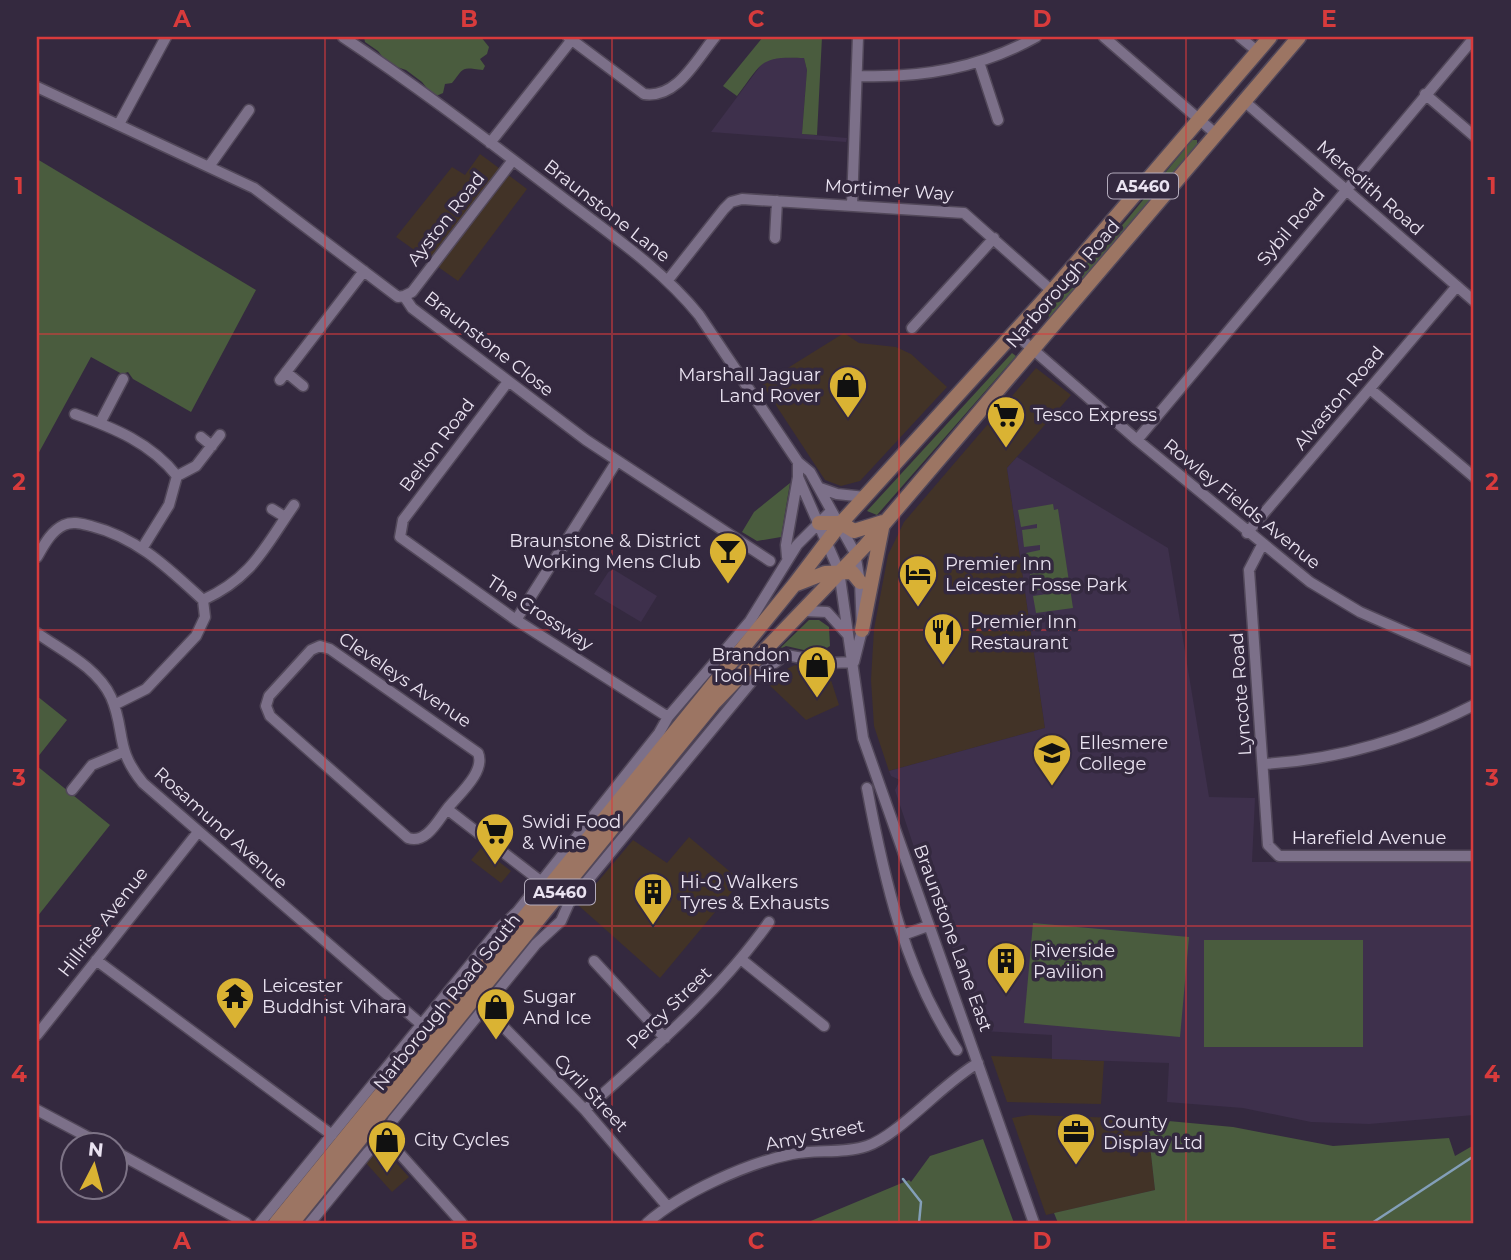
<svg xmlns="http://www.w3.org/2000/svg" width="1511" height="1260" viewBox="0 0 1511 1260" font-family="Montserrat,sans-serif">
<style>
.commercial{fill:#423327}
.built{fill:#3e304c}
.green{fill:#4a5c3e}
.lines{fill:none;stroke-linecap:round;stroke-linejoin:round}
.stream{stroke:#839fb8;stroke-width:2.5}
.minor-casing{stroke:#52485a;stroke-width:13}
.major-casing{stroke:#52485a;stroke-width:17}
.minor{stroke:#7c7089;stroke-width:10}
.major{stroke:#9c7563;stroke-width:14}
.grid{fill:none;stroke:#d83b3c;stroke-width:2;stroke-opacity:0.55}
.labels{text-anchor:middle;stroke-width:7;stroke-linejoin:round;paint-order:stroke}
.shield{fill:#34293f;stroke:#b3abbc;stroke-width:2}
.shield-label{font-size:16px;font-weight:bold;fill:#eae3f1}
.street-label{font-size:18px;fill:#eae3f1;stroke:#34293f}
.poi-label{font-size:18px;fill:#eae3f1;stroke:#34293f;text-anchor:start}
.neatline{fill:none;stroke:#d83b3c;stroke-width:2.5}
.grid-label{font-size:23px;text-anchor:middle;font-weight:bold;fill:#d83b3c}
</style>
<rect width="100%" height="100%" fill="#34293f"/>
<path class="commercial" d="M480 154 527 189 458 281 396 237 452 167 465 175Z
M844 333 859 343 896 347 911 354 947 387 860 481 841 486 825 480 762 384Z
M1036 368 1071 395 1007 468 1045 728 889 771 874 726 871 680 874 629 888 555 904 522Z
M795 665 830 677 839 705 806 720 764 680Z
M689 837 741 881 660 978 578 905 633 840 667 863Z
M481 848 511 871 501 883 471 860Z
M991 1056 1104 1061 1101 1104 1007 1102Z
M1030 1115 1147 1119 1155 1190 1046 1215 1012 1118Z
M377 1153H387L409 1177 392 1192 366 1163Z"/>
<path class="built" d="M773 57 804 58 807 70 802 134 847 138 846 142 711 132 764 61Z
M1017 457 1168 548 1209 797 1255 798 1252 862 1474 863V1115L1369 1124 1311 1122 1243 1108 1167 1102 1169 1063 1052 1059V1035L983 1031 930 887 933 879 923 874 895 790 900 780 891 776 889 771 1045 728 1007 468Z
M611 568 657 596 641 622 594 594Z"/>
<path class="green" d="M364 37H481L489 47 487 54 480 59 485 66 483 70C460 67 465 67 452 83L445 84 443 93 434 97 422 82 406 70 388 64 378 51 365 42Z
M763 37H822L817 135 802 134 807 70 804 58C759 56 763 62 737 96L723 86Z
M1192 140H1197V145L1180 168 1049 320 1048 307 1125 222Z
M37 159 256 290 191 412 133 379 128 372 122 374 91 357 37 456Z
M1012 353 1016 356 877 515 867 511Z
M790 483 781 537 757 541 742 532 754 512Z
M1053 504 1054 510 1058 509 1073 608 1036 613 1033 596 1047 594V589L1033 591 1030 574 1044 572 1043 567 1028 569 1026 553 1040 550V545L1024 547 1022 530 1037 528V524L1021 527 1018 510Z
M809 620H819L829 627 830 646 825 649 826 655 786 646 777 651Z
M37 696 67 720 37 758Z
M37 766 110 825 37 917Z
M1033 923 1189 937 1180 1037 1024 1023Z
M1204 940H1363V1047H1204Z
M1147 1119 1233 1127 1333 1146 1449 1138 1455 1156 1474 1145V1223H1058L1054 1213 1155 1190Z
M983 1139 1014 1223H806L909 1180 911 1182 930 1156Z"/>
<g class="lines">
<path class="stream" d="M903 1179 921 1202 919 1223
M1372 1223 1474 1156"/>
<g class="minor-casing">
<path id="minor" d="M343 37C417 86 487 140 558 194 607 232 660 267 699 315L798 462 810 472 855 553 860 582 862 630 854 662
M568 37 644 94C677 99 696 60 715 37
M1104 37 1216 134
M1240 37 1257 51
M979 62 998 120
M859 76C922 78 980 68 1036 37
M37 87 254 188 398 297 404 296 412 308 586 440 770 561
M1425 94 1474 136
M1244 101 1474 301
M119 124 166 37
M490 143 574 37
M210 165 249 110
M852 205 858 37
M775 238 777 201
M668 280 724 209 731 202 742 199 964 213 1052 291
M404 296 412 292 513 160
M912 328 994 238
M1014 333 1137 440 1310 582 1360 612 1474 662
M286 372 303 386
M280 380 364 271
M507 383 403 520 400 537 516 620 668 717
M1370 389 1474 477
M75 414C114 428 151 443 177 476L169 505 143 547
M100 423 123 379
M201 437 212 446
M1137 440 1474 38
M798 462V477L839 571 863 738 1034 1223
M177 476 196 466 220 435
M820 488 837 494 865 497
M272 509 285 517
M1247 533 1457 286
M1262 545 1249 570 1268 845 1279 856H1474
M37 557C44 545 51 531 64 525 73 521 82 524 91 526 138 538 168 568 203 600
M787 557 786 545 798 477
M805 611 827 612 847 634
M516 620 617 461
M37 633C62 651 97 667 111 697 126 731 114 748 143 783L422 1025
M114 705 146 689 196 636 205 617 203 600C253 577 264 548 294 505
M1263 764C1338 760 1408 739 1474 705
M867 788C884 879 905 972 957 1050
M72 790 92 765 123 752
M447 809C437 822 426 844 408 838L270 716 266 706 269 696 311 650 320 646 330 649 478 753C486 772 458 795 447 809L539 880
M903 935 928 926
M96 960 332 1135
M742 960 824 1026
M594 961 665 1038
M485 1008 585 1110 667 1206
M37 1035 198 832
M37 1110 101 1144
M585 1110C650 1051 718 994 769 922
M384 1136 462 1223
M116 1152 246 1223
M260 1223 500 928 517 912 659 733 668 717 750 621 797 545 831 511
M310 1223 368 1152 384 1136 393 1120 536 944 561 921 569 903 757 675 786 655 830 663 854 662
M647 1223C681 1193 747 1163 792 1154 816 1149 843 1154 867 1146 898 1136 944 1082 978 1063"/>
</g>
<g class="major-casing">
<path id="major" d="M819 523H841L854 531 883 522
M794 585 825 573 852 572 860 582
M862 630 883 523
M276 1223 794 585 841 523 1052 291 1270 37
M292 1223 713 704 865 546 1299 37"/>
</g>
<use href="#minor" class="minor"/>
<use href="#major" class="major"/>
</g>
<path class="grid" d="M325 37V1223M612 37V1223M899 37V1223M1186 37V1223M37 334H1474M37 630H1474M37 926H1474"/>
<defs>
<g id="shop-pin" transform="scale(2.0125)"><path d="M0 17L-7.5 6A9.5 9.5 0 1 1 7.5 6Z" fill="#dab333" stroke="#34293f"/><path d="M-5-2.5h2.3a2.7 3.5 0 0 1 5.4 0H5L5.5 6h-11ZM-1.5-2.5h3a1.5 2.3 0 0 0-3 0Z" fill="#111"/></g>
<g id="supermarket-pin" transform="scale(2.0125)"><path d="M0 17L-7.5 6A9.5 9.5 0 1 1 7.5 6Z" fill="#dab333" stroke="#34293f"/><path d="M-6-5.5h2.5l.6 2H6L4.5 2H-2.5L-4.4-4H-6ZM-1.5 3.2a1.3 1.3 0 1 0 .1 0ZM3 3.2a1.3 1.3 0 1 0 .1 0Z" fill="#111"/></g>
<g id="bar-pin" transform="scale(2.0125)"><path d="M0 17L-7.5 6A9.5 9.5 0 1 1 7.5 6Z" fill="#dab333" stroke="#34293f"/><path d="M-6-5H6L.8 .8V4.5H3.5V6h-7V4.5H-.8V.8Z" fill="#111"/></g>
<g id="hotel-pin" transform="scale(2.0125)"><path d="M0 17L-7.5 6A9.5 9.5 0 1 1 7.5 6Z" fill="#dab333" stroke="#34293f"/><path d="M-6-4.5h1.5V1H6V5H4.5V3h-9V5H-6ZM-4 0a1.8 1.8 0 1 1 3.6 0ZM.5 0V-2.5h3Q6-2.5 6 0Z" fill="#111"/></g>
<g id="restaurant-pin" transform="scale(2.0125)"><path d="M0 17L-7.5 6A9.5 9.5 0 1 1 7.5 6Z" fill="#dab333" stroke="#34293f"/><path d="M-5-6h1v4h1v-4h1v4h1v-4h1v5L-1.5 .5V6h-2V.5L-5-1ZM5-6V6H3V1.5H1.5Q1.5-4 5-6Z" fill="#111"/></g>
<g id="school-pin" transform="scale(2.0125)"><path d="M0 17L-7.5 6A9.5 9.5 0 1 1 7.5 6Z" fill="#dab333" stroke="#34293f"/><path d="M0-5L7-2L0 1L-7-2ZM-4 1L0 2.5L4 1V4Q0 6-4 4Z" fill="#111"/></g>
<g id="building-pin" transform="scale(2.0125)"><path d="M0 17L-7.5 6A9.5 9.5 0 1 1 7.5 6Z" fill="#dab333" stroke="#34293f"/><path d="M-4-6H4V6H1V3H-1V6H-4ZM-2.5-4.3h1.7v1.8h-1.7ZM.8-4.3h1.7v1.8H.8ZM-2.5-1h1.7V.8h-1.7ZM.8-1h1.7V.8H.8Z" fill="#111"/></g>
<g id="temple-pin" transform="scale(2.0125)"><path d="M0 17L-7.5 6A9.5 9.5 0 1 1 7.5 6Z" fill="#dab333" stroke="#34293f"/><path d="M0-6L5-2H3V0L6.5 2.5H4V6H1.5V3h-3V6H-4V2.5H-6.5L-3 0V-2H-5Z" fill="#111"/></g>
<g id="office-pin" transform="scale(2.0125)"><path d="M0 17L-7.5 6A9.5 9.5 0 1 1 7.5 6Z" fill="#dab333" stroke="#34293f"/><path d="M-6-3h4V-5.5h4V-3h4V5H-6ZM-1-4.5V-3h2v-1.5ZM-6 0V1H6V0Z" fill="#111"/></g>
</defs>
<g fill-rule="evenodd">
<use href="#shop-pin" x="848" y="385"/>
<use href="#supermarket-pin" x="1006" y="415"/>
<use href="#bar-pin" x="728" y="551"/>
<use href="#hotel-pin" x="918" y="574"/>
<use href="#restaurant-pin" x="943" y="632"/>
<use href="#shop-pin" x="817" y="665"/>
<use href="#school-pin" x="1052" y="753"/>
<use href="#supermarket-pin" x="495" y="832"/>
<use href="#building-pin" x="653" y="892"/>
<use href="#building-pin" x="1006" y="961"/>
<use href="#temple-pin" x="235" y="996"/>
<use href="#shop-pin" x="496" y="1007"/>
<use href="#office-pin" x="1076" y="1132"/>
<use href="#shop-pin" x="387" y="1140"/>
</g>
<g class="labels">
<g class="shield">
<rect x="1108" y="173.5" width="70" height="25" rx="5"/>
<rect x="525" y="879.5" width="70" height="25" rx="5"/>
</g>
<g class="shield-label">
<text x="1143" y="192">A5460</text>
<text x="560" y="898">A5460</text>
</g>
<g class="street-label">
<text transform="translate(1370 188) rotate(41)" y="6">Meredith Road</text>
<text transform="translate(889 190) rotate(4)" y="6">Mortimer Way</text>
<text transform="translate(607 211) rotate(38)" y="6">Braunstone Lane</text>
<text transform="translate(446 219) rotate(-52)" y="6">Ayston Road</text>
<text transform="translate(1291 227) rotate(-50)" y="6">Sybil Road</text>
<text transform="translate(1063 284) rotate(-49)" y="6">Narborough Road</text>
<text transform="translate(489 344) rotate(38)" y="6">Braunstone Close</text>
<text transform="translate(1339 398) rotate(-50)" y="6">Alvaston Road</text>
<text transform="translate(437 445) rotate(-53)" y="6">Belton Road</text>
<text transform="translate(1242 504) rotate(39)" y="6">Rowley Fields Avenue</text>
<text transform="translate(540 613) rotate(33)" y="6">The Crossway</text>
<text transform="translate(405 680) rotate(34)" y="6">Cleveleys Avenue</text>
<text transform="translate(1241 694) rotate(-94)" y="6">Lyncote Road</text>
<text transform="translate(221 828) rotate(42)" y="6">Rosamund Avenue</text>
<text x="1369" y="844">Harefield Avenue</text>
<text transform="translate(103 922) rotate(-52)" y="6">Hillrise Avenue</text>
<text transform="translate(953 938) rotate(70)" y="6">Braunstone Lane East</text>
<text transform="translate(447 1002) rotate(-51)" y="6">Narborough Road South</text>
<text transform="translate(669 1008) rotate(-44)" y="6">Percy Street</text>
<text transform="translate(591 1093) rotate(47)" y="6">Cyril Street</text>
<text transform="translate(815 1135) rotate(-11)" y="6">Amy Street</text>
</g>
<g class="poi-label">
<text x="821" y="381" text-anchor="end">Marshall Jaguar<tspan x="821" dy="21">Land Rover</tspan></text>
<text x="1033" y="421">Tesco Express</text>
<text x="701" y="547" text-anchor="end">Braunstone &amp; District<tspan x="701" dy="21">Working Mens Club</tspan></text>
<text x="945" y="570">Premier Inn<tspan x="945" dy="21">Leicester Fosse Park</tspan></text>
<text x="970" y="628">Premier Inn<tspan x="970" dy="21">Restaurant</tspan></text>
<text x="790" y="661" text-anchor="end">Brandon<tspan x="790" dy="21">Tool Hire</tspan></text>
<text x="1079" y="749">Ellesmere<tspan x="1079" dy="21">College</tspan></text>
<text x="522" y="828">Swidi Food<tspan x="522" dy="21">&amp; Wine</tspan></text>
<text x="680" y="888">Hi-Q Walkers<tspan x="680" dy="21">Tyres &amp; Exhausts</tspan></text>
<text x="1033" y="957">Riverside<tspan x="1033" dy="21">Pavilion</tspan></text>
<text x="262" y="992">Leicester<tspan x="262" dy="21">Buddhist Vihara</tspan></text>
<text x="523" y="1003">Sugar<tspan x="523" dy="21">And Ice</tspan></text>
<text x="1103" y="1128">County<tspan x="1103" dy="21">Display Ltd</tspan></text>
<text x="414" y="1146">City Cycles</text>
</g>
</g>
<rect width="1511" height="1260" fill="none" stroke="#34293f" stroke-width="77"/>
<g transform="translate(94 1166) rotate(6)"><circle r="33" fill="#34293f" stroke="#7d7386" stroke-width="2"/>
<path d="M0-5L12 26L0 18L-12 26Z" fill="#dab333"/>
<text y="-10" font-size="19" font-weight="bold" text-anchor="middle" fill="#eae3f1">N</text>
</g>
<rect x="38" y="38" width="1434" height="1184" class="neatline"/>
<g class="grid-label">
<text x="182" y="27">A</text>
<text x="469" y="27">B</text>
<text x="756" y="27">C</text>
<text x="1042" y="27">D</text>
<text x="1329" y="27">E</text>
<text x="19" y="194">1</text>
<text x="1492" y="194">1</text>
<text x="19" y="490">2</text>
<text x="1492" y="490">2</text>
<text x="19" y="786">3</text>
<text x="1492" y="786">3</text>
<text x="19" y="1082">4</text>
<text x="1492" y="1082">4</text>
<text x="182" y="1249">A</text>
<text x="469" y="1249">B</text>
<text x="756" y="1249">C</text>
<text x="1042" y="1249">D</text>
<text x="1329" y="1249">E</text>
</g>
</svg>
